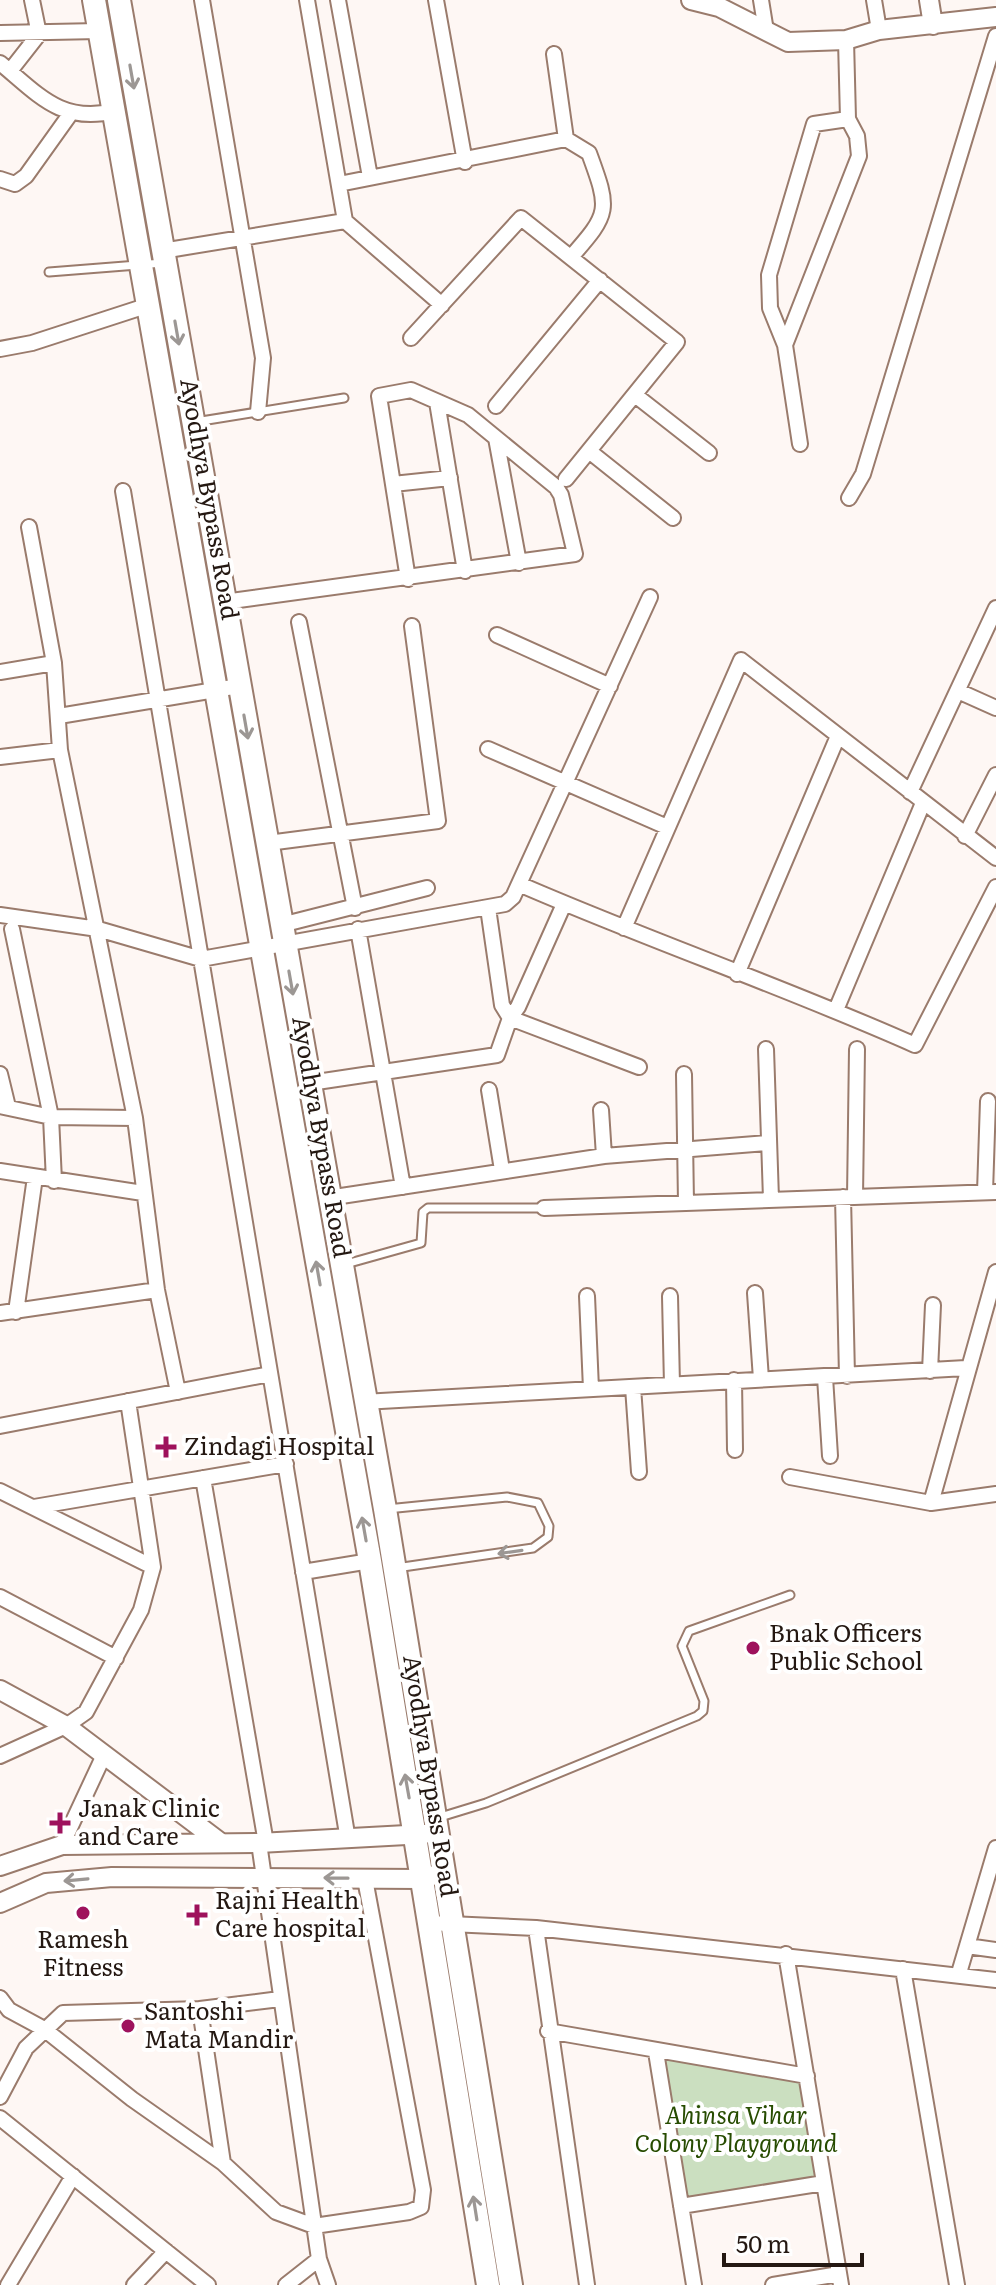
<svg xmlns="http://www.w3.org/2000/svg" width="996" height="2285" viewBox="0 0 996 2285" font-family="Literata,serif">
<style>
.green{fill:#cbdfc0}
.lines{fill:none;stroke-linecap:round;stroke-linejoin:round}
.service-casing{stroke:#9a7b6c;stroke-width:11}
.minor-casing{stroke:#9a7b6c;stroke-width:18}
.tertiary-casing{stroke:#9a7b6c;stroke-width:22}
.primary-casing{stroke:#9a7b6c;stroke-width:26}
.service{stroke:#fff;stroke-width:7}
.minor{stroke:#fff;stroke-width:14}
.tertiary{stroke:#fff;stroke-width:18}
.primary{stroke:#fff;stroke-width:22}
.oneway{stroke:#9c9794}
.poi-dot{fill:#9e125d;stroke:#fff;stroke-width:3}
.labels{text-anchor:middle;stroke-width:8;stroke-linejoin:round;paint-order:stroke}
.street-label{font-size:24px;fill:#241812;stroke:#fff}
.poi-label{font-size:24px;fill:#241812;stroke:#fff;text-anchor:start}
.park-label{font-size:24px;font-style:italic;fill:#274c01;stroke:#fff}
</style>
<rect width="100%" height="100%" fill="#fef7f4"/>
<path class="green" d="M658 2053 807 2075 822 2182 683 2203Z"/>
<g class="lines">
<g class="service-casing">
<path id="service" d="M49 272 163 263
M195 422 344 398
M346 1264 421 1243 423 1212 428 1208H544
M387 1509 507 1497 538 1503 549 1526 548 1537 533 1548 396 1568
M437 1818 486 1803 697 1716 703 1711 704 1701 682 1646 689 1631 790 1595"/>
</g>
<g class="minor-casing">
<path id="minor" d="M202 0 263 358 258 412
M307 0 345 221 442 305
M338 0 370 177
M436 0 465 162
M761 0 766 31
M874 0 879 30
M0 33 99 31
M554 54 566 139
M0 63C39 95 61 124 115 111
M10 71 39 34 32 0
M0 179 15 184 26 176 71 113
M339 184 566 139 589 153C610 210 610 213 571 257
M162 251 345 221
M411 338 521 218 677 342 566 479
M785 345 770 308 769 275 814 124 848 119
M0 349 32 343 149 305
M635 395 709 453
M437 402 465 571
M496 406 600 280
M496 438 519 563
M800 444 785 345 859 156 857 136 848 119 846 40
M589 451 673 518
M393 484 450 478
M123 491 348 1840
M849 498 863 474 996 36
M29 527 54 663 60 750 135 1118 157 1290 178 1392
M224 602 575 554 561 495 556 487 468 415 411 390 379 396 408 579
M299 622 355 908
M497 635 610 686
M0 672 54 663
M958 691 996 708
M59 716 239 686
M488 749 667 827
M0 757 60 750
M910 792 996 608
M965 836 996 775
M268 843 438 821 412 626
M519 884C650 941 785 987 915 1045L996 887
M564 904 518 1007 510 1018 639 1067
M0 915 98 929 201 959 505 904 513 897 650 597
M281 925 427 888
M624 928 741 660 996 858
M12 929 51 1117 54 1181
M358 929 403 1187
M737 974 838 736
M836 1010 923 803
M766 1049 771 1199
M0 1074 8 1107
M684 1074 686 1203
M310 1083 497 1055 510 1018 502 1005 488 908
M489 1090 502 1170
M0 1106 51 1117 135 1118
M601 1110 604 1156
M0 1171 143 1193
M985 1192 988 1101
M843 1197 847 1376
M855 1197 857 1049
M328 1198 604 1156 768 1143
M544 1208 996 1192
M755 1293 761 1379
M587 1296 591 1389
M670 1296 672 1385
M16 1312 35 1177
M0 1313 157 1290
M930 1371 933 1305
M825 1377 830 1456
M734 1380 735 1450
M633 1387 639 1472
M363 1402 966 1368
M0 1426 270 1374
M790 1477 931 1503 996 1494
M203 1478 266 1843
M0 1491 153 1567
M931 1503 996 1272
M34 1507 286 1464
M303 1572 370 1561
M0 1597 116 1658
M0 1756 66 1726 86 1712 141 1610 153 1567 128 1401
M259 1843 319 2259 328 2285
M62 1845 104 1755
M428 1923 536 1928 996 1980
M536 1928 587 2285
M967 1946 996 1950
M786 1954 841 2285
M903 1969 957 2285
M959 1973 996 1848
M0 1998 9 2010 44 2029 132 2099 223 2163 276 2212 314 2226 409 2212 421 2207 423 2190 365 1879
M200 2009 223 2163
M548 2031 807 2076
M656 2052 694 2285
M0 2097 26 2048 63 2013 200 2009 280 1999
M0 2118 208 2285
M681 2206 824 2183
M8 2285 73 2176
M134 2285 166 2251
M286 2285 319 2259
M773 2285 839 2274"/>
</g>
<g class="tertiary-casing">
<path id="tertiary" d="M691 0 719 7 788 42 846 40 879 30 996 17
M929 0 933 25
M0 1690 66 1726 221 1843
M0 1866 62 1845 259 1843 425 1834
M0 1903 46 1883 112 1877 421 1879 435 1875"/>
</g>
<g class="primary-casing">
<path id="primary" d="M94 0 370 1561 488 2285
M119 0 385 1509 511 2285"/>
</g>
<use href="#service" class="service"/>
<use href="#minor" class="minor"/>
<use href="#tertiary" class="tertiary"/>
<use href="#primary" class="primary"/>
</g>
<defs><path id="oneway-shaft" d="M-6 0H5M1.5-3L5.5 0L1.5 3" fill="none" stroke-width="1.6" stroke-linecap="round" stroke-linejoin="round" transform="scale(2)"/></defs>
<g class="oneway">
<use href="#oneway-shaft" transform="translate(132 77) rotate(80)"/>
<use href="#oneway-shaft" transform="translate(177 333) rotate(80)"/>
<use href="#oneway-shaft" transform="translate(246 727) rotate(80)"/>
<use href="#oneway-shaft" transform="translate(291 983) rotate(80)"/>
<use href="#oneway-shaft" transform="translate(318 1273) rotate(-100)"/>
<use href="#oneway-shaft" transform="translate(364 1529) rotate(-100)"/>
<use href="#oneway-shaft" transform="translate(510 1552) rotate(172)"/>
<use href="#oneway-shaft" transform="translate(407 1786) rotate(-100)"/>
<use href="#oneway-shaft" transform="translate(336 1878) rotate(-179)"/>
<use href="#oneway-shaft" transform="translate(76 1880) rotate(175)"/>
<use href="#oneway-shaft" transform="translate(475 2208) rotate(-99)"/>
</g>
<g class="poi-dot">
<path d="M162 1435h8v8h8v8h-8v8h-8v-8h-8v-8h8z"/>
<circle cx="753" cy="1648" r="8"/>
<path d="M56 1811h8v8h8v8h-8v8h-8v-8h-8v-8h8z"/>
<circle cx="83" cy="1913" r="8"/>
<path d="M193 1903h8v8h8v8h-8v8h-8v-8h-8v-8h8z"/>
<circle cx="128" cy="2026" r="8"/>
</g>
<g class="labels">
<g class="street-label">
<text transform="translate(209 499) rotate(80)" y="8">Ayodhya Bypass Road</text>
<text transform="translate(321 1137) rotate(80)" y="8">Ayodhya Bypass Road</text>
<text transform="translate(430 1776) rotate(81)" y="8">Ayodhya Bypass Road</text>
</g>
<g class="poi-label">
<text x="184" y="1455">Zindagi Hospital</text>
<text x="769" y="1642">Bnak Officers<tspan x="769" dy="28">Public School</tspan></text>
<text x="78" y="1817">Janak Clinic<tspan x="78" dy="28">and Care</tspan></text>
<text x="215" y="1909">Rajni Health<tspan x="215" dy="28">Care hospital</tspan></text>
<text x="83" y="1948" text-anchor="middle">Ramesh<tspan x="83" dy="28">Fitness</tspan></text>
<text x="144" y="2020">Santoshi<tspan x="144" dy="28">Mata Mandir</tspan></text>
</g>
<g class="park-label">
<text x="736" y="2124">Ahinsa Vihar<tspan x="736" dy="28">Colony Playground</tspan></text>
</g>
</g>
<path d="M724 2253v12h138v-12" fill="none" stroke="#241812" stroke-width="4"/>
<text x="736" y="2253" font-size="24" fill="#241812" stroke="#ffffff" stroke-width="6" paint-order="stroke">50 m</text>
</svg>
